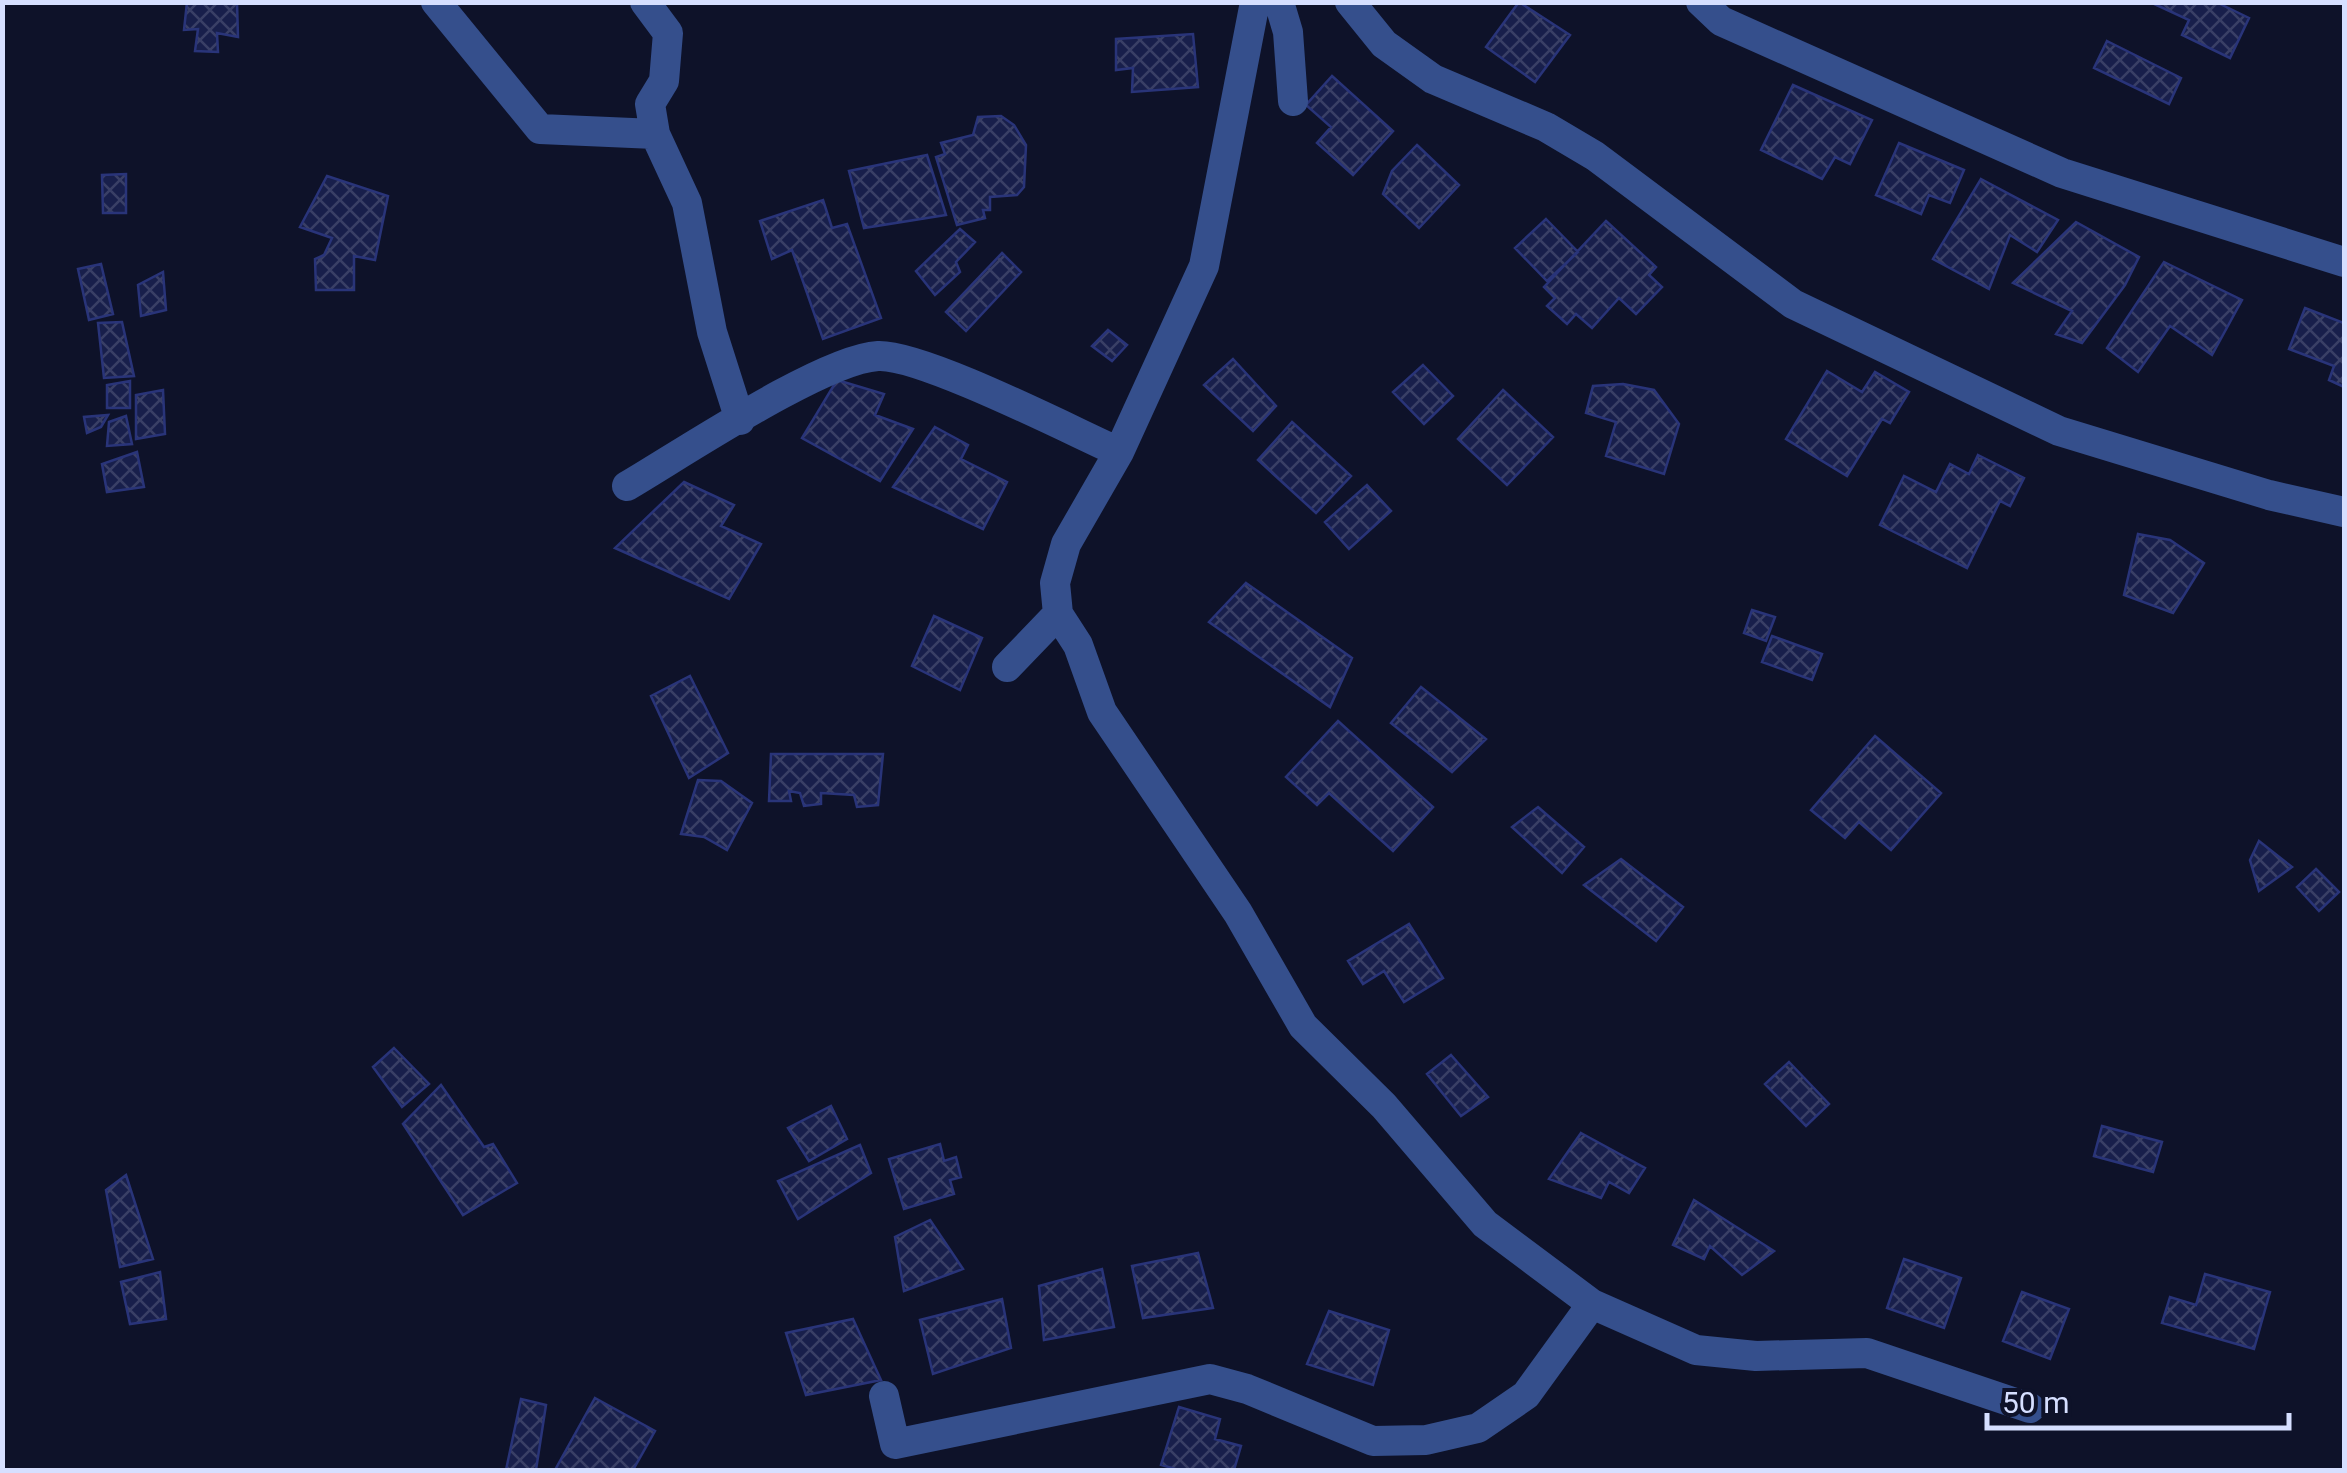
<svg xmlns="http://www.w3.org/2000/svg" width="2347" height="1473" viewBox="0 0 2347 1473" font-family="Roboto,sans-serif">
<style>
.building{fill:url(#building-cross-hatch);stroke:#293479;stroke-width:2.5}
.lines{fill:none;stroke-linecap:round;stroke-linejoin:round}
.minor{stroke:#354f8c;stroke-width:30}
</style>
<defs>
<pattern id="building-cross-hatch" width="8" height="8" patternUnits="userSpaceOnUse" patternTransform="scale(2.5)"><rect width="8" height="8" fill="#181f4b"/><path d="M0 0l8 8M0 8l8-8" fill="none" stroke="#393f66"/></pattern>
</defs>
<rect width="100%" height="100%" fill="#0e1229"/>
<path class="building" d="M187 2H237L238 37 217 33 218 52 195 51 198 29 184 30Z
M1519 2 1570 35 1535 82 1486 47Z
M2150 2H2216L2249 18 2230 58 2182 35 2189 20Z
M1193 34 1198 87 1132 92 1133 68 1116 70V39Z
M2107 41 2181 78 2169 104 2094 68Z
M1332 76 1393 131 1353 175 1317 143 1331 127 1306 105Z
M1793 85 1872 120 1850 164 1835 157 1822 179 1761 150Z
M1001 116 1014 125 1026 145 1024 187 1017 195 990 197V210H983L985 218 957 225 936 157 945 154 941 143 973 135 978 117Z
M1899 143 1964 170 1950 203 1929 195 1921 214 1876 195Z
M1417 145 1459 185 1419 228 1383 194 1392 171Z
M927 155 946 215 864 228 849 171Z
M126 174V213H103L102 175Z
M327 176 388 196 375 260 354 256V290H316L315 259 324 255 332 238 300 227Z
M1981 179 2058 220 2037 252 2010 235 1989 289 1933 259Z
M823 200 832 228 847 224 881 318 823 339 792 250 772 259 760 221Z
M1546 219 1578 252 1547 281 1515 248Z
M1606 221 1656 267 1649 275 1662 287 1636 314 1619 298 1592 328 1576 314 1567 324 1547 306 1555 298 1544 287Z
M2076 222 2139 257 2125 285 2082 343 2056 334 2072 311 2013 283Z
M960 229 975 242 956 262 960 272 935 295 916 271Z
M1002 253 1021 272 966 331 946 312Z
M2164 262 2242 300 2212 355 2170 326 2138 372 2107 348Z
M101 264 113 314 89 320 78 269Z
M163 272 166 310 141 316 138 285Z
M2305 308 2344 323V387L2329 380 2334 366 2289 349Z
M122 322 134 376 104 378 98 323Z
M1108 330 1127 345 1112 361 1092 346Z
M1233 359 1276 406 1253 431 1204 385Z
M1423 365 1453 396 1424 424 1393 392Z
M1827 371 1862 392 1875 372 1909 392 1890 423 1882 419 1847 476 1786 439Z
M837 380 884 394 875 415 913 429 880 481 802 438Z
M130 381V408H107V385Z
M1623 384 1654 390 1679 424 1664 474 1606 456 1616 422 1586 413 1593 386Z
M163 390 165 434 136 439V395Z
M1503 390 1553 437 1507 485 1458 439Z
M108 415 101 427 87 433 84 417Z
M126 416 132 444 107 446 109 422Z
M1292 422 1351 476 1316 513 1258 460Z
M935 427 968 445 961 459 1007 482 983 529 893 487Z
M137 452 144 487 107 492 102 464Z
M1978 455 2024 478 2010 506 2000 501 1967 568 1880 525 1904 476 1936 492 1950 464 1969 474Z
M684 482 734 505 721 526 761 544 729 599 615 548Z
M1367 485 1391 511 1349 549 1325 522Z
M2138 534 2170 540 2204 563 2173 613 2124 595Z
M1246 583 1352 658 1330 707 1209 622Z
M1752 610 1775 617 1766 641 1744 633Z
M934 616 982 638 960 690 912 666Z
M1772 636 1822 654 1812 680 1762 662Z
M690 676 728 753 689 778 651 696Z
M1421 687 1486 739 1452 772 1391 723Z
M1338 721 1433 807 1393 851 1329 793 1317 805 1286 777Z
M1875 736 1941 793 1891 850 1859 822 1845 838 1811 810Z
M771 754H883L878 805 857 807 854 795 821 793V804L804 806 800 793 789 791 791 801H769Z
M698 780 721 781 752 803 727 850 704 837 681 834Z
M1538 807 1584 847 1562 873 1512 827Z
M2259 841 2292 867 2259 891 2250 860Z
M1621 859 1683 907 1656 941 1584 885Z
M2316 869 2339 892 2319 911 2297 887Z
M1409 924 1443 978 1404 1002 1384 971 1363 984 1348 961Z
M394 1048 429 1084 402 1107 373 1067Z
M1451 1055 1488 1097 1461 1116 1427 1074Z
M1789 1062 1829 1104 1806 1126 1765 1084Z
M441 1085 484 1147 493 1144 517 1183 463 1215 403 1124Z
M831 1106 847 1139 809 1161 788 1128Z
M2102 1126 2162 1142 2153 1172 2094 1156Z
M1581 1133 1645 1168 1629 1193 1609 1182 1601 1198 1549 1179Z
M940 1144 944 1161 956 1157 961 1177 950 1180 954 1194 904 1209 889 1159Z
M860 1145 871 1173 798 1219 778 1181Z
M126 1175 153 1259 120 1267 106 1190Z
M1694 1200 1774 1251 1742 1275 1710 1246 1704 1259 1673 1245Z
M930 1220 963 1269 904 1291 895 1237Z
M1198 1253 1213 1308 1143 1318 1132 1266Z
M1904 1259 1961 1278 1944 1328 1887 1308Z
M1102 1269 1114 1327 1044 1340 1039 1286Z
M160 1272 166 1319 130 1324 121 1282Z
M2205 1274 2270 1292 2254 1349 2162 1323 2170 1297 2196 1305Z
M2022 1292 2069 1309 2050 1359 2003 1341Z
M1002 1299 1011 1348 933 1374 920 1320Z
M1329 1311 1389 1330 1373 1385 1307 1364Z
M853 1319 881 1380 806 1395 786 1333Z
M595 1398 655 1431 633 1470H555Z
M521 1399 546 1405 536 1470H506Z
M1179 1407 1220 1419 1215 1439 1241 1446 1234 1470H1179L1161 1465Z"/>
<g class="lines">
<path class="minor" d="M436 2 540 129 655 134 687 203 712 332 740 420
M645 2 668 33 664 81 650 104 655 134
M1255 2 1204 266 1119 452 1066 544 1055 583 1058 614 1078 645 1102 712 1238 913 1303 1026 1384 1106 1485 1224 1592 1304 1696 1350 1756 1356 1867 1353 2030 1408
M1279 2 1288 32 1293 101
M1350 2 1384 44 1433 79 1546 127 1595 156 1793 304 2059 431 2269 495 2344 512
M1701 2 1721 21 2062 173 2344 262
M627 486C680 455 823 359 878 356 922 354 1072 431 1119 452
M1007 667 1058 614
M884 1396 895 1444 1210 1379 1247 1389 1373 1441 1426 1440 1478 1428 1526 1395 1592 1304"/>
</g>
<rect width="2347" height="1473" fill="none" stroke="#d6dfff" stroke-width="10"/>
<path d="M1987 1413v15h302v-15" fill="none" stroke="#d6dfff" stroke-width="5"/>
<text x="2002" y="1413" font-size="30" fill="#d6dfff" stroke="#0e1229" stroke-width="8" paint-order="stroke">50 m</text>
</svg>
